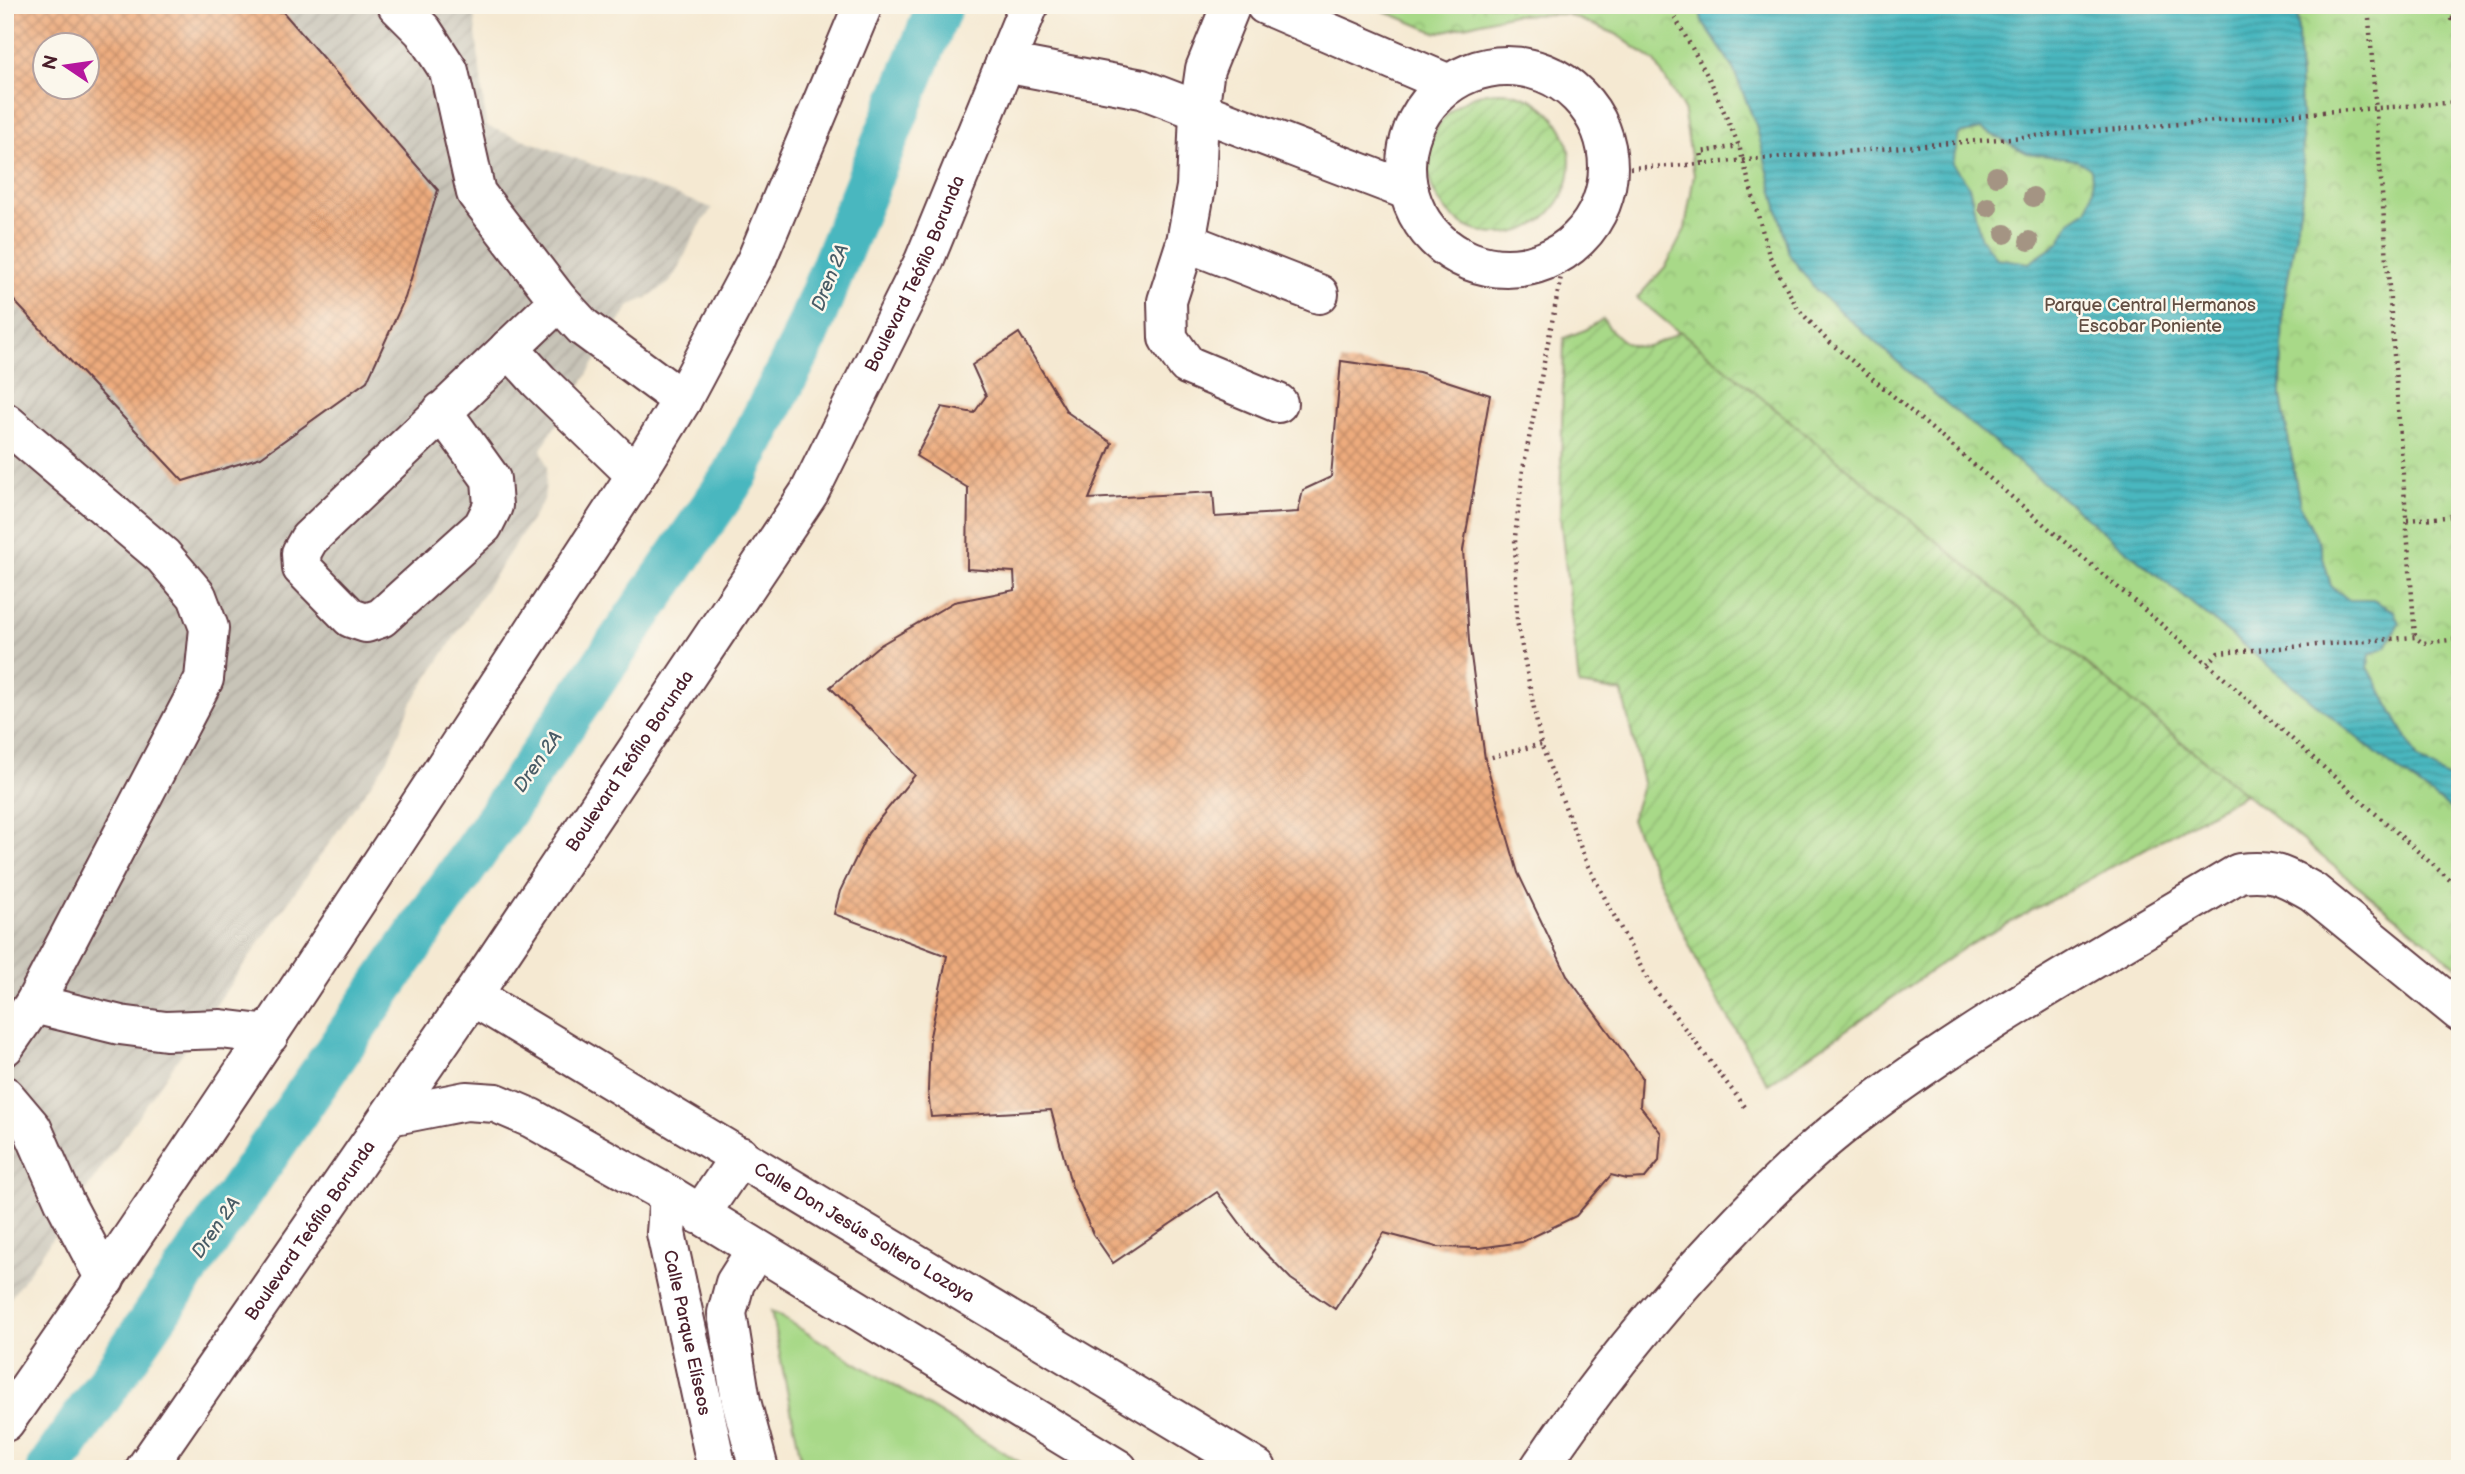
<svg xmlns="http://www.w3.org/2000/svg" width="2465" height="1474" viewBox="0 0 2465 1474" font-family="'Balsamiq Sans',sans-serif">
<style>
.industrial{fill:url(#industrial-furrows);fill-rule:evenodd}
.grass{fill:#a8d988;stroke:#797c5a;stroke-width:2}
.park{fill:url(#park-crowns);stroke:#797c5a;stroke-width:2}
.garden{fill:url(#garden-furrows);stroke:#797c5a;stroke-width:2}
.water{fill:url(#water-rules);stroke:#496b75;stroke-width:2;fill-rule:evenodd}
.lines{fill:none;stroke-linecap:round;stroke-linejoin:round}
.canal{stroke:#48b7bf;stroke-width:46}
.building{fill:url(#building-cross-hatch);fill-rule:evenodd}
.minor-casing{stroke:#643d44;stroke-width:42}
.major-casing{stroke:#643d44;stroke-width:42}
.path{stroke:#643d44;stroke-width:4.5;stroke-dasharray:2 5;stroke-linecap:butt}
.minor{stroke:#fff;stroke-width:38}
.major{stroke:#fff;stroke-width:38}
.path-bridge{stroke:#643d44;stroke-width:4.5;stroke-dasharray:2 5;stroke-linecap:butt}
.tree{fill:#a49483}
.labels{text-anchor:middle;stroke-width:5;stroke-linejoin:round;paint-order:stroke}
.street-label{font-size:18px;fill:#4a1f2b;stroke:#fbf7ec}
.park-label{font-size:18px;fill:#624e42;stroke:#fbf7ec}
.water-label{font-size:19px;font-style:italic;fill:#495c66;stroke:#fbf7ec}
</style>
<defs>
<pattern id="industrial-furrows" width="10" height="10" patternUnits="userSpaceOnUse" patternTransform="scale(1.75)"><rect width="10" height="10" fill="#c8c4b8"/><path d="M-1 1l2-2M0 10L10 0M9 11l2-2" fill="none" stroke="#ada89e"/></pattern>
<pattern id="park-crowns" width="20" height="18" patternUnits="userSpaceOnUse" patternTransform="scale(1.75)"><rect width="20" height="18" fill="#a8d988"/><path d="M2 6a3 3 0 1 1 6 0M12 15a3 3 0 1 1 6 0" fill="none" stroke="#92ba76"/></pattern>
<pattern id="garden-furrows" width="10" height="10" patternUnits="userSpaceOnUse" patternTransform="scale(1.75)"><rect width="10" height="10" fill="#a8d988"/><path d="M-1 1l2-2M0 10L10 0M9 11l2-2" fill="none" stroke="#92ba76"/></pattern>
<pattern id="water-rules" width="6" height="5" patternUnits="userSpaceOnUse" patternTransform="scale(1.75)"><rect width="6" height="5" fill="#48b7bf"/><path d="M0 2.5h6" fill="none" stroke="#3e949b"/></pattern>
<pattern id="building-cross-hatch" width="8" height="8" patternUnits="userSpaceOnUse" patternTransform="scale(1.75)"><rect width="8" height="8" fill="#edab7d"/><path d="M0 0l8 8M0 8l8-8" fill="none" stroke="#c28b67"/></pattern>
</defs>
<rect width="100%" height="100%" fill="#fbf7ec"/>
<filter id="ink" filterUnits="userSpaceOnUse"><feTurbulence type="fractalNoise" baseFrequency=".0143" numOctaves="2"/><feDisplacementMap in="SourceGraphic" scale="14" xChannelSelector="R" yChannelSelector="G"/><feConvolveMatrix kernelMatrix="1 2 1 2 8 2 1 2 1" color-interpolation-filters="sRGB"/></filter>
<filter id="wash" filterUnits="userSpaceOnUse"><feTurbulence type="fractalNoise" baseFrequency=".00686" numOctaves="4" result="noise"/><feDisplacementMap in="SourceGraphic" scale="28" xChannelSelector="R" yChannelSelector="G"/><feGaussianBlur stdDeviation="1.57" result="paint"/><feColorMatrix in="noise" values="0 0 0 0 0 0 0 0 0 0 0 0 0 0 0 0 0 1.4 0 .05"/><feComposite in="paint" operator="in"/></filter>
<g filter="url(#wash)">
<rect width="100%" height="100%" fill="#f5e9d2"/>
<path class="industrial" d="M5 5H473L486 126 712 208 695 233 679 268 669 283 647 298 630 305 541 449 547 467 544 500 412 702 388 759 5 1306ZM46 46H88V88H46Z"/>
<path class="grass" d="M771 1311 1031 1469H803Z"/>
<path class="park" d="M1369 5H2460V969L1637 298 1666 266 1685 229 1694 175 1683 108 1655 62 1616 34 1566 14 1509 15 1437 33Z"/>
<path class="garden" d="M1428 163a71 71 0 1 1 142 0a71 71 0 1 1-142 0Z
M1603 319C1627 354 1645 353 1680 331L2245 794 1967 946 1768 1084 1706 981 1631 820 1643 783 1622 692 1579 685 1560 516 1564 338 1585 330Z"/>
<path class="water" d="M1699 5H2297L2304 187 2283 307 2281 396 2300 505 2320 545 2331 586 2349 600H2373L2394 611 2399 623 2386 647 2370 654 2368 667 2418 759 2447 777 2460 776V816L2388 763 1927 388 1816 290 1789 254 1756 125 1732 66 1702 21ZM1981 129 2027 153 2076 160 2091 169 2093 189 2088 209 2070 221 2060 242 2029 263 1996 258 1980 236 1969 186 1953 163 1959 134Z"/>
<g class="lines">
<path class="canal" d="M49 1469 735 475 802 344 940 5"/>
</g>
<g id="blocks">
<path class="building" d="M5 5H225L283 12 438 190 405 298 367 381 261 457 183 481 5 291ZM46 46H88V88H46Z
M1019 333 1067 412 1112 443 1089 499 1213 492 1215 517 1298 512 1303 490 1331 477 1341 361 1419 372 1490 395 1463 550 1469 641 1485 759 1518 873 1568 977 1642 1077 1640 1106 1661 1133 1659 1161 1645 1178 1627 1179 1611 1175 1576 1216 1522 1242 1479 1248 1437 1247 1384 1233 1335 1309 1291 1279 1251 1238 1217 1192 1113 1263 1093 1234 1072 1187 1051 1110 931 1117 928 1091 930 1036 947 956 834 914 840 891 868 833 915 775 830 687 877 647 954 602 1015 590 1014 572 967 569 968 488 916 456 942 407 974 413 986 396 972 365Z"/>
</g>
</g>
<g filter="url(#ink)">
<use href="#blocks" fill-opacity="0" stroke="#643d44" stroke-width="2"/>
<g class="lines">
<g class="minor-casing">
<g id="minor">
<path d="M397 5 423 31 449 71 476 193 559 301 309 539 301 553 302 568 351 618 366 623 381 618 483 526 493 506 491 479 442 411"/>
<path d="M1231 5 1205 69 1199 111 1196 187 1186 242 1167 301 1168 338 1187 365 1278 403"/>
<path d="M1265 5 1449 84"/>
<path d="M1005 63 1142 89 1409 191"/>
<circle cx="1507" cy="167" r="101"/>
<path d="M1186 242 1319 294"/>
<path d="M559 301 583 327 682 400"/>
<path d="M509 348 539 381 636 475"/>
<path d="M5 422 163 556 197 596 209 628 204 679 34 1004 5 1046"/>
<path id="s1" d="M472 996 1257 1469"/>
<path d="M34 1004 120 1025 166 1031 221 1029 269 1035"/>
<path d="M5 1096 32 1128 64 1201 105 1279"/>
<path d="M390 1116 466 1101 496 1103 531 1118 669 1195 1118 1469"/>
<path id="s2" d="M669 1195 666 1233 717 1469"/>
<path d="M700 1215 740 1156"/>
<path d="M756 1250 735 1283 727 1313 741 1401 759 1469"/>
<path d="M1539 1469C1594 1386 1656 1310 1724 1238 1763 1196 1805 1154 1851 1119 1972 1026 2108 952 2239 873 2273 869 2283 875 2313 892L2460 1012"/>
</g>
</g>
<g class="major-casing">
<g id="major">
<path d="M5 1422C222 1111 428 792 636 475L682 400 756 261 863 5"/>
<path id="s3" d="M145 1469 472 996 809 493 924 261 1029 5"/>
</g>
</g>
<path class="path" d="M1668 5 1711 82 1739 146 1769 255 1798 309 1825 338 2208 664 2460 889
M2368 5 2415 637
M2450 5 2451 19 2460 18
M2323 112 2460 102
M1703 163 1701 152 1739 146
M1609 169 1687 165
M1566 251 1523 469 1515 537 1517 621 1541 744 1587 864 1649 982 1746 1108
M2407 520 2460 516
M2208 664 2218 653 2415 637 2423 643 2460 639
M1485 759 1541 744"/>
<use href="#minor" class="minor"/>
<use href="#major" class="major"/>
<path class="path-bridge" d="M1687 165 2323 112"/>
</g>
<g class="tree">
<circle cx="1996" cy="176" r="10"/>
<circle cx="2033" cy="197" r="10"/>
<circle cx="1988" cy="207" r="10"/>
<circle cx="2005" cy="234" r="10"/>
<circle cx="2029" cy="241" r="10"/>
</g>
</g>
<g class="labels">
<g class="street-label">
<text dy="6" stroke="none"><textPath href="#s3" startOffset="1424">Boulevard Teófilo Borunda</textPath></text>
<text dy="6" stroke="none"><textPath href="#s3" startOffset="858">Boulevard Teófilo Borunda</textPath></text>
<text dy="6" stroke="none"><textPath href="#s3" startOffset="290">Boulevard Teófilo Borunda</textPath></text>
<text dy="6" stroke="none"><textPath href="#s1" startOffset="458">Calle Don Jesús Soltero Lozoya</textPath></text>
<text dy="6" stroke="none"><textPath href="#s2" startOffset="140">Calle Parque Elíseos</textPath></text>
</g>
<g class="park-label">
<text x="2150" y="311">Parque Central Hermanos<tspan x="2150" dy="21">Escobar Poniente</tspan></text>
</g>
<g class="water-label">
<text transform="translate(829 277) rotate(-68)" y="7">Dren 2A</text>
<text transform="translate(537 761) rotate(-55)" y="7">Dren 2A</text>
<text transform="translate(215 1227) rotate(-55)" y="7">Dren 2A</text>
</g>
</g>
<rect width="2465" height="1474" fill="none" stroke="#fbf7ec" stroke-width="28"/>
<g transform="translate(66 66) rotate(283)"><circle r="33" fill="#fbf7ec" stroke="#b4a19f" stroke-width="2"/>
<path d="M0-5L12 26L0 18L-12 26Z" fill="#b5179e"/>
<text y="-10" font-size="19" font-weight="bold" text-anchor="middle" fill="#4a1f2b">N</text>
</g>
</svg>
